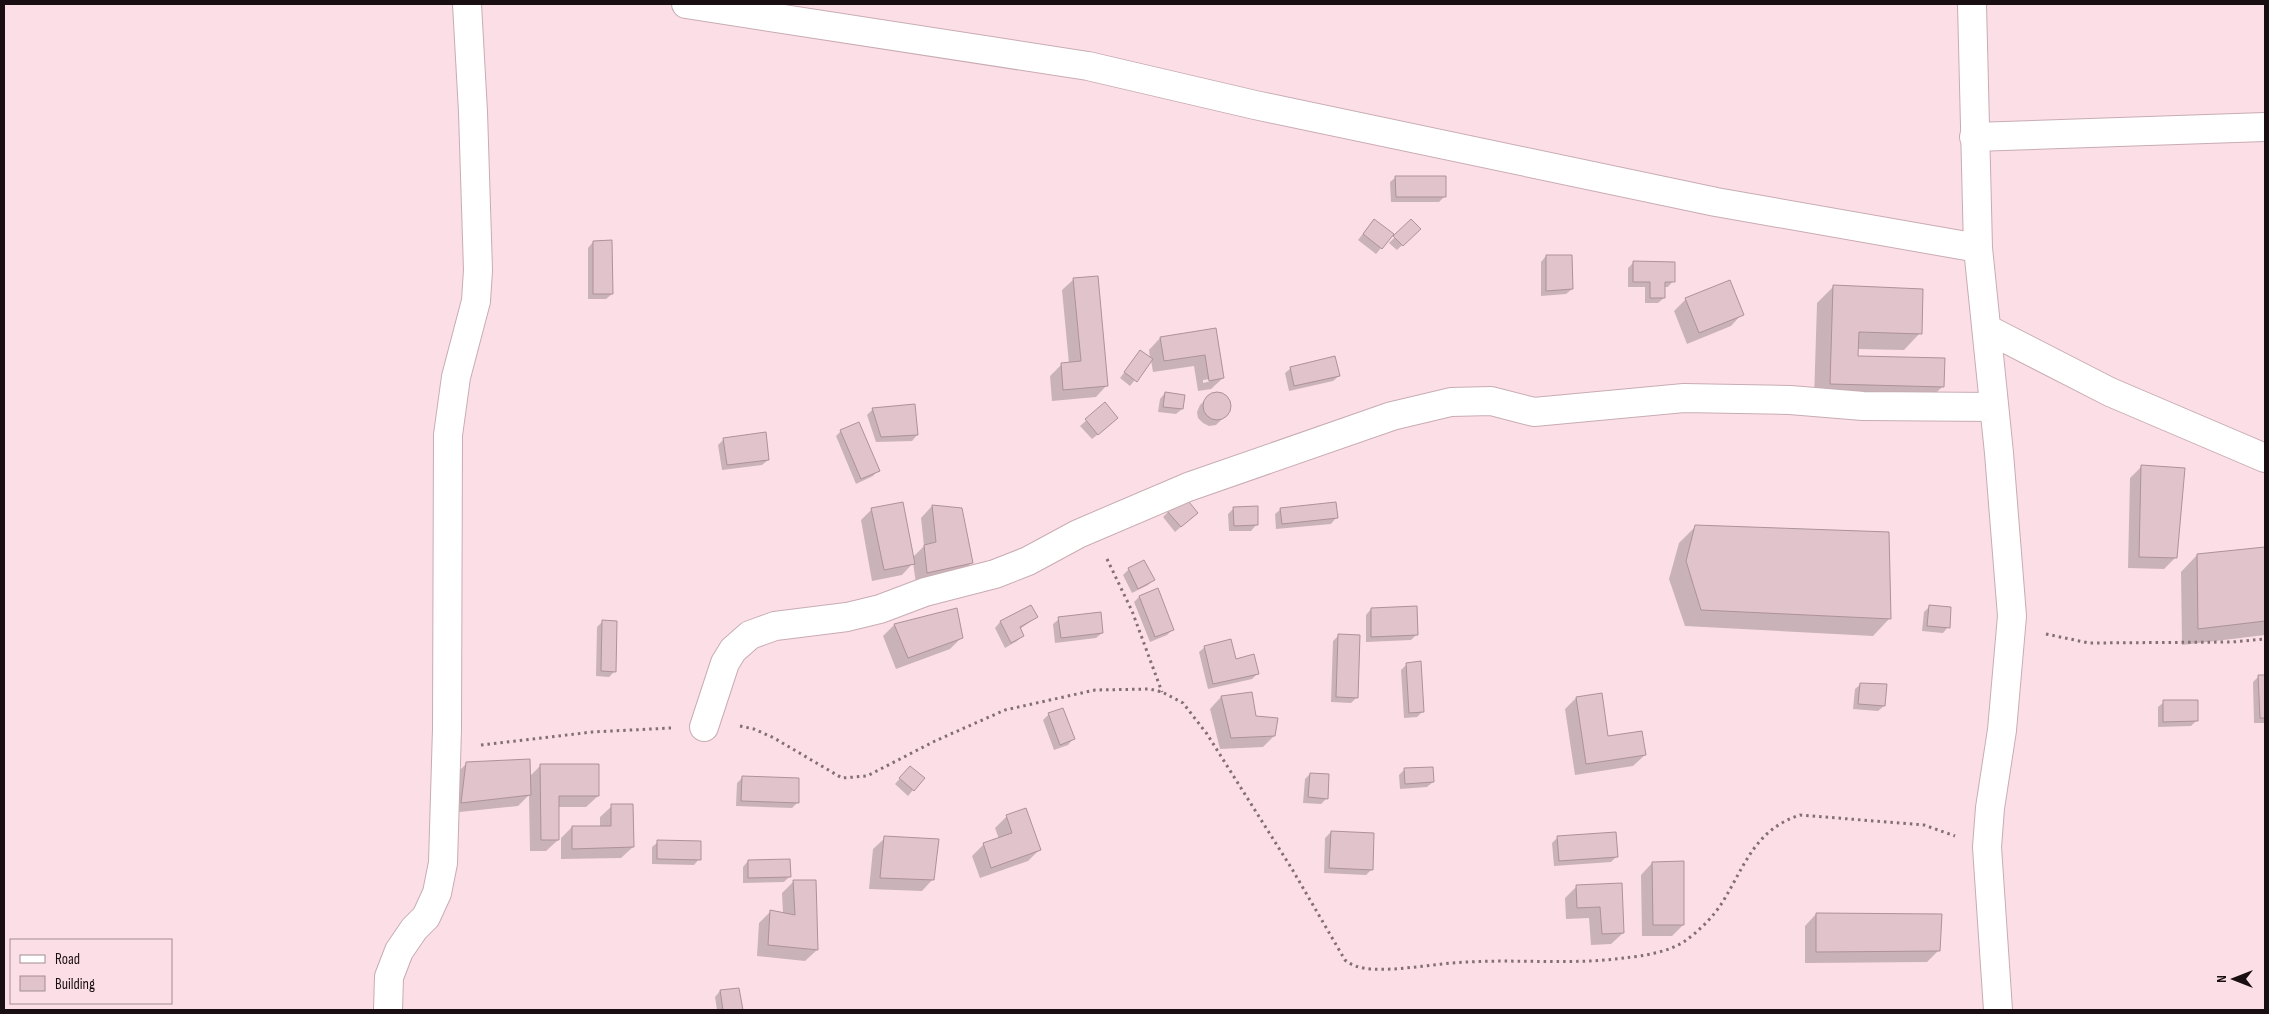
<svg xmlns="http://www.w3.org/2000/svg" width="2269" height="1014" viewBox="0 0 2269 1014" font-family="'Sofia Sans Condensed',sans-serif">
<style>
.shadow{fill:#0003;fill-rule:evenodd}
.building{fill:#e0c3cb;stroke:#ad9299}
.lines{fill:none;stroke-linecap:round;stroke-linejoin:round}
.minor-casing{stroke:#c8acb3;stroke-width:30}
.path{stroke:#826f74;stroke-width:3;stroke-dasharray:2.5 4;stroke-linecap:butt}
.minor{stroke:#fff;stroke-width:28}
</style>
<rect width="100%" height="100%" fill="#fcdfe6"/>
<path class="shadow" d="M1396 177 1445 196 1439 202H1391L1390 182Z
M1411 221 1419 229 1397 250 1389 243Z
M1369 226 1381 248 1376 254 1358 240Z
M593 242 612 294 606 299H588V248Z
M1546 256 1572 289 1566 294 1541 296V262Z
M1634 262 1673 281 1668 287H1664V298L1658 303H1645V287H1628V268Z
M1074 279 1107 385 1096 397 1052 401 1050 376 1061 365 1069 364 1062 290Z
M1833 287 1920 333 1904 350 1857 349V357L1943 386 1926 403 1814 400 1817 303Z
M1686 299 1742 314 1731 326 1687 344 1674 311Z
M1215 329 1223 378 1211 389 1198 391 1194 366 1153 372 1151 360 1130 386 1120 378 1140 352 1150 359 1149 350 1160 338ZM1211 379V381L1203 383V380Z
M1291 368 1339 376 1333 381 1289 391 1285 373Z
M1165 393 1182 409 1176 414 1158 412 1160 399Z
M1218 393 1224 395 1228 400 1230 407 1227 414 1216 425 1209 426 1203 423 1198 418 1197 412 1200 405 1206 399Z
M1105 404 1111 424 1092 439 1080 426Z
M873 409 917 435 912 441 876 442 867 415Z
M841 431 878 470 873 476 856 484 836 436Z
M724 439 768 460 762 465 722 470 718 445Z
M2142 466 2176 557 2164 569 2128 568 2130 478Z
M932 506 972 562 960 574 916 583 913 563 902 575 872 581 861 520 872 509 912 558 924 546 921 518Z
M1234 508 1256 525 1251 531H1229L1228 514Z
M1281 509 1336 518 1331 524 1276 529 1275 514Z
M1168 512 1191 518 1175 532 1163 517Z
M1696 526 1889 619 1873 636 1685 626 1669 579 1679 543Z
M2265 548V635L2182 645 2181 572 2197 555Z
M1129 569 1153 580 1148 585 1132 593 1123 575Z
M1139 597 1173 629 1167 635 1150 642 1134 602Z
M1031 606 1037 617 1020 629 1023 636 1017 641 1005 648 995 628 1000 622Z
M1930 606 1948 627 1943 633 1922 631 1924 612Z
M956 609 962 637 950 649 896 669 883 636 894 625Z
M1371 609 1417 634 1411 640 1366 642V615Z
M1059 619 1102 633 1096 638 1055 643 1053 624Z
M603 621 615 671 609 677 596 676 597 627Z
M1339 635 1357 697 1351 703 1331 702 1333 641Z
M1205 647 1235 660 1257 674 1252 679 1208 689 1199 652Z
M1407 664 1423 711 1417 717 1404 718 1401 670Z
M2259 676H2265V723H2254L2253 682Z
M1861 684 1884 706 1878 711 1853 709 1855 689Z
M1221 697 1255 718 1274 736 1263 747 1220 749 1210 709Z
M1576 698 1607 738 1645 755 1633 766 1575 775 1565 709Z
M2164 702 2197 720 2191 726 2158 727V707Z
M1049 714 1073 739 1068 745 1054 750 1043 720Z
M467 763 529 777 540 766 598 796 586 807H558V840L546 851H530L529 795 518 806 450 813 455 775Z
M1405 769 1433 782 1427 787 1400 789 1399 775Z
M905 773 923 778 908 796 895 784Z
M1310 774 1327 798 1321 804 1303 803 1305 779Z
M742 778 798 802 792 808 736 806 737 783Z
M612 806 633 847 621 858 561 859V838L572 827H600V817Z
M1007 816 1040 849 1028 861 980 878 972 856 983 845 999 839 995 828Z
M1331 832 1372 869 1366 875 1324 873 1325 838Z
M1558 837 1617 856 1611 862 1554 866 1552 843Z
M885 838 933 879 922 891 869 889 873 849Z
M658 842 699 859 694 865 652 864V847Z
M748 861 790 876 784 882 743 883V867Z
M1652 863 1683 925 1672 936H1642L1641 875Z
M793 882 817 950 805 961 757 956 759 923 770 912 783 914 782 893Z
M1621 884 1623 933 1611 944 1591 945 1589 918 1566 919 1565 898 1577 886Z
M1816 914 1939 950 1927 962 1805 963V926Z
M738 989 741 1010H717L715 997 720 991Z"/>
<path class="building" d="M1395 176H1446V197H1396Z
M1374 219 1394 234 1382 249 1363 234Z
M1411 219 1421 229 1403 246 1393 236Z
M612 240 613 294H593V241Z
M1546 255H1572L1573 289 1546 291Z
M1633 261 1675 262V282H1665V298H1650V282H1633Z
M1098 276 1108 386 1063 390 1061 363 1081 361 1073 278Z
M1730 280 1744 315 1699 333 1685 298Z
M1833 285 1923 289 1922 334 1859 332 1858 356 1945 358 1944 387 1830 384Z
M1216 328 1224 378 1209 381 1205 355 1164 361 1160 337Z
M1140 350 1153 359 1137 382 1124 372Z
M1335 356 1340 376 1294 386 1290 367Z
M1203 406a14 14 0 1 1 28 0a14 14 0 1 1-28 0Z
M1165 392 1185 395 1183 409 1163 407Z
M1105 402 1118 418 1098 435 1085 419Z
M915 404 918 435 881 437 872 408Z
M859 422 880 471 861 479 840 430Z
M766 432 769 460 727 465 723 438Z
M2141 465 2185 468 2177 558 2139 557Z
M1185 497 1198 513 1181 527 1167 511Z
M903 502 915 564 884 570 871 508Z
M1336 502 1338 518 1282 524 1280 508Z
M932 505 962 508 973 563 927 573 924 545 936 542Z
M1258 506V525L1234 526 1233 507Z
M1695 525 1889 532 1891 619 1701 610 1686 561Z
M2265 547V621L2198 629 2197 554Z
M1144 560 1155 580 1138 589 1128 568Z
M1158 588 1174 630 1155 637 1139 596Z
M1031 605 1038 617 1020 627 1024 636 1011 643 1000 621Z
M1929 605 1951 607 1950 628 1927 626Z
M1417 606 1418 635 1371 637V608Z
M957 608 963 638 908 658 894 624Z
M1101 612 1103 633 1061 638 1058 617Z
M602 620 617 621 616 672 601 671Z
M1338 634 1360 635 1358 698 1336 697Z
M1231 639 1236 659 1254 654 1259 674 1213 684 1204 646Z
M1421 661 1424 712 1409 713 1406 663Z
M2258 675H2265V718H2260Z
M1860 683 1887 684 1885 706 1858 704Z
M1252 692 1256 716 1278 718 1275 736 1231 738 1221 696Z
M1602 693 1608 736 1642 731 1646 755 1586 764 1576 697Z
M2163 700H2198V721L2163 722Z
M1063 708 1075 739 1060 745 1048 713Z
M530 759 531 795 461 803 466 762Z
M540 764H599V796H559V840H541Z
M910 766 925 778 914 791 899 778Z
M1433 767 1434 782 1405 784 1404 768Z
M1310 773 1329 774 1328 799 1308 797Z
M742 776 799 778V803L741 801Z
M611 804H633L634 847 572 849V826H611Z
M1026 808 1041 850 991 868 983 843 1012 833 1006 815Z
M1331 831 1374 833 1373 870 1329 868Z
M1616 832 1618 857 1559 861 1557 836Z
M884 836 939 839 934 880 880 878Z
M657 840 701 841V860L657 859Z
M790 859 791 877 748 878V860Z
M1684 861V925H1653L1652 862Z
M793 880H816L818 950 768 945 770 910 795 915Z
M1622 883 1624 933 1602 934 1600 907 1577 908 1576 885Z
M1816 913 1942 914 1940 951 1816 952Z
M739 988 743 1010H723L720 990Z"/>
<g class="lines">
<g class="minor-casing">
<path id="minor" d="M686 4 1088 66 1255 105 1716 202 1978 248
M1972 4 1978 248 1999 453 2012 616 2002 730 1990 808 1987 847 1998 1010
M1974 137 2265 127
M1987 329 2110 392 2265 458
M704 727 725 663 733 650 750 635 775 626 847 617 880 609 925 592 995 574 1028 561 1078 534 1188 487 1392 416 1451 402 1491 401 1534 412 1684 398 1790 400 1863 406 1994 407
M388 1010 389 977 399 951 414 929 426 917 437 893 443 863 447 729 448 435 456 377 476 301 478 270 473 112 467 4"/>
</g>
<path class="path" d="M1107 559 1132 611 1162 692
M2046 634 2089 643 2232 642 2265 639
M740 726 754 729 774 738 842 778 867 776 935 741 1005 710 1095 690 1150 689 1162 692 1183 703 1207 734 1292 869 1345 960C1352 966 1361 968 1370 969 1402 971 1436 963 1468 962 1520 959 1572 965 1624 958 1643 956 1669 952 1685 941 1699 931 1713 917 1722 903 1745 866 1754 830 1800 815L1924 825 1955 836
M481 745 592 732 671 728"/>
<use href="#minor" class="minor"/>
</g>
<rect width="2269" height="1014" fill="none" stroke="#190f12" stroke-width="10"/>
<rect x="10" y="939" width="162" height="65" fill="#fcdfe6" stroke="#a18c91"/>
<rect x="20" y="955" width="25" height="8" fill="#ffffff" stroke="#a18c91"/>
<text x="55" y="964" font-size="15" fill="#190f12">Road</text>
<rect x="20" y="976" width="25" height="15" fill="#e0c3cb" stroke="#a18c91"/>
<text x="55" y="989" font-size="15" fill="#190f12">Building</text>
<g transform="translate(2234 979) rotate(270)" stroke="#fcdfe6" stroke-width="4" paint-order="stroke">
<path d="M0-4L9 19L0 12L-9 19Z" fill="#190f12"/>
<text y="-8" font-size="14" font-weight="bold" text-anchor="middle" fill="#190f12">N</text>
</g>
</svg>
